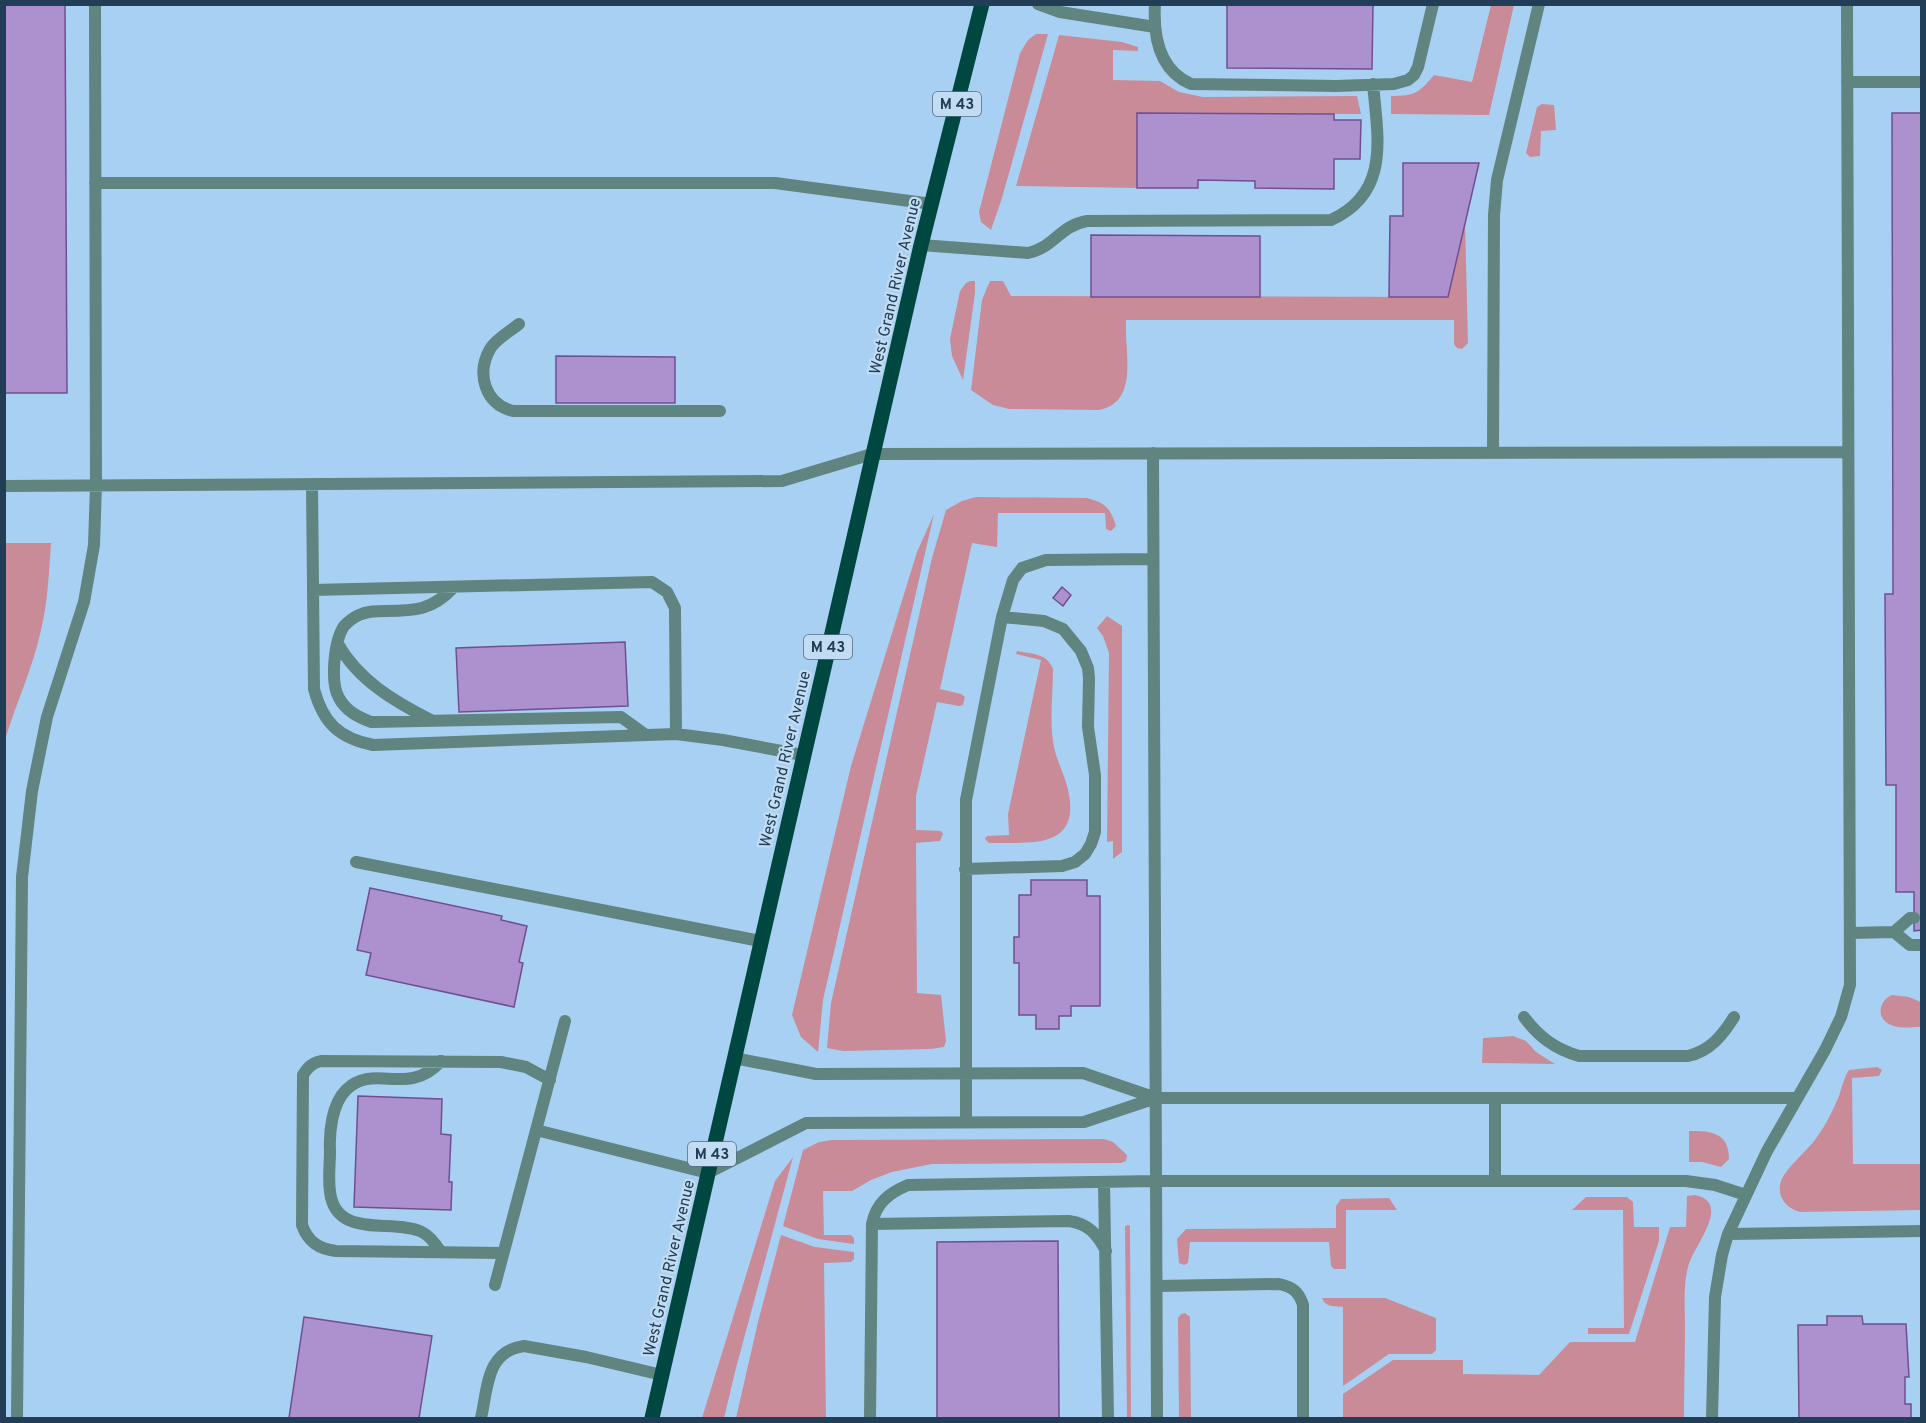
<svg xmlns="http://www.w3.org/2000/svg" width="1926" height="1423" viewBox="0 0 1926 1423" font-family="Overpass,sans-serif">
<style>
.green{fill:#ca8b98}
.building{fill:#ad90ce;stroke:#704f91;stroke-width:1.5}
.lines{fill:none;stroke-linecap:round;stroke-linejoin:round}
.service{stroke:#60847f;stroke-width:12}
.primary{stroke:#004741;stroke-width:15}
.labels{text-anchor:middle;stroke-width:4.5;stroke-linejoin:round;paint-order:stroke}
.shield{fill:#c1dcf3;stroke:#516d85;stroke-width:1.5}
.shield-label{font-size:15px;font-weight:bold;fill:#213e56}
.street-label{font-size:16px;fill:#213e56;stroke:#c1dcf3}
</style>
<rect width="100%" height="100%" fill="#a8d0f3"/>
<path class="green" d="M1491 5H1514L1489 115 1391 114V96C1415 96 1419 93 1434 75L1472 82Z
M1036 34H1048L1002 198 991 230 981 222 979 212 1020 53 1028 40Z
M1059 35 1122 42 1138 47V51L1113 50V80L1160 81 1179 92 1203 97 1357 96 1361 114 1137 113V188L1016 186Z
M1542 104 1554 105 1556 130 1541 131 1540 156 1530 157 1526 153 1537 107Z
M1465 222 1468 343 1462 349 1457 348 1454 344V320H1126C1124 351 1140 402 1099 410L1009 409 993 405 971 390 982 300 990 281H1003L1011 296 1448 297Z
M970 281H975V293L963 380 952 356 950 339 960 291 966 283Z
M976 497 1087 498C1105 503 1110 507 1116 526L1111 531 1106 529 1105 513H998L997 547 972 543 940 689 961 694 965 697 963 705 959 706 937 702 916 796V830L941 831 943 834 940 841 916 843 917 993 941 995 946 1041 944 1047 931 1049 843 1051 827 1048 831 1003 932 558 946 510 962 501Z
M934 514 823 1000 818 1052 801 1037 792 1015 851 766 917 552Z
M5 543H51C49 572 48 601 41 630 33 668 16 703 5 740Z
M1107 616 1122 626V852L1113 859V841L1107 842 1109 653 1103 636 1097 628Z
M1017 651C1032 654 1047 653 1053 669 1053 695 1049 722 1054 747 1057 762 1065 775 1068 790 1082 851 1028 842 989 843L985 839 987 836 1009 835 1008 814 1041 660 1016 654Z
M1892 995 1909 997 1921 1002V1027C1912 1027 1900 1029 1891 1025 1876 1019 1878 1001 1892 995Z
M1513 1036 1526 1041 1536 1052 1555 1064 1482 1063 1483 1038Z
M1877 1067 1882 1070 1879 1076 1852 1078 1853 1164H1921V1210L1800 1212C1787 1208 1778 1199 1780 1185 1782 1170 1808 1151 1817 1137 1826 1125 1833 1110 1839 1096 1842 1087 1844 1077 1849 1070Z
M1689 1131C1711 1131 1729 1132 1729 1159L1721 1167 1702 1162H1689Z
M1104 1139 1113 1142 1127 1155 1126 1161 1121 1163 932 1164 892 1172 871 1180 852 1191H823L824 1235H851L854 1238V1244L818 1239 783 1226 803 1150 819 1142 832 1140Z
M793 1157 736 1368 724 1418H702L775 1181Z
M1695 1195C1733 1203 1693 1246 1688 1267 1683 1286 1685 1307 1685 1326 1685 1357 1684 1388 1684 1418H1343V1394L1393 1360H1463V1374L1539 1375 1570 1342H1635L1670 1227H1686L1687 1196Z
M1586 1197H1627L1633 1202 1634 1227H1659V1241L1629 1334H1588V1328H1624L1623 1210H1572Z
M1389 1198 1397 1210H1346V1269H1334L1331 1266 1329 1242H1190L1188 1263 1184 1265 1179 1263 1177 1239 1186 1229 1336 1228V1206L1341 1199Z
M1128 1225 1130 1226 1131 1418H1127L1125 1226Z
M781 1235 815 1247 854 1252V1259L851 1262 824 1263 826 1418H736L758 1322Z
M1322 1298H1385L1436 1318V1350L1432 1354H1389L1343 1386V1307C1335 1306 1326 1308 1322 1298Z
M1185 1313 1190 1317 1191 1418H1179L1178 1318 1181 1314Z"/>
<path class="building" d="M4 4H65L67 393H4Z
M1227 4H1373L1372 69 1227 68Z
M1137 113 1334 114V120H1361L1360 159H1334V189L1255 188V181L1198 180V188H1137Z
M1892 113H1922V930L1914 931V892H1896V785H1886L1885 594H1893Z
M1403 163H1479L1448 297H1389L1390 216H1403Z
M1091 235 1260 236V297H1091Z
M556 356 675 357V403H556Z
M1062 587 1071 595 1063 606 1053 598Z
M625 642 628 706 459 712 456 648Z
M1031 880H1087V896H1100V1006H1071V1016H1059V1029H1036V1015H1019V963H1014V937H1019V895H1031Z
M370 888 502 916 501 920 527 926 519 962 523 963 514 1007 366 975 371 953 357 950Z
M358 1096 442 1099 441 1134 451 1135 449 1182H452L451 1210 354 1207Z
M1058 1241 1059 1418H937V1242Z
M1827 1316H1862L1863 1324H1906L1909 1377H1905V1404H1911V1418H1799L1798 1325H1827Z
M304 1317 432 1336 419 1418H289Z"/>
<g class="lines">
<path class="service" d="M1038 4 1060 12 1155 27
M1155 4C1153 37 1159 70 1191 84L1336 86 1394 84 1408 80 1414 75 1418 67 1433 4
M1847 82H1922
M95 183H775L932 204
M921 245 1028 253C1055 247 1059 226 1087 221L1331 220C1390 193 1378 139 1373 84
M519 324C509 332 496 339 490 349 476 374 485 404 513 411H720
M1153 453 1157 1418
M1493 453 1494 215 1497 180 1539 4
M312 484 314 689C323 723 339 738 373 745L676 734 723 740 803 755
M4 486 782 481 872 454 1848 452
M453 588C432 610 415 611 386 611 377 611 367 611 359 615 354 617 348 622 344 626 334 641 330 682 339 698 346 711 358 717 371 722L621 717 646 735
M313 590 652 582 667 592 675 608 676 734
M338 644C358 680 395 702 431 720
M356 862 760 941
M965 869 1062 866 1075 862 1085 854 1091 844 1095 832V775L1088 727 1089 678 1088 668 1081 651 1063 629 1044 621 1002 617
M1894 932 1910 918H1914
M1850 933 1894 932 1910 945H1922
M1524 1017C1539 1037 1555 1049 1579 1056H1688C1710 1051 1722 1036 1734 1017
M734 1058 816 1074 1083 1073 1156 1098
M1495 1098V1181
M966 1122V800L1002 617 1013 580 1022 568 1046 560 1153 559
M536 1130 708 1173 806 1123 1084 1122 1156 1098H1797
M1104 1182 1108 1418
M872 1224 1069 1221C1089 1224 1097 1234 1106 1251
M1728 1234 1922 1231
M440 1251C435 1243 430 1236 422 1232 393 1218 336 1240 330 1192 328 1178 330 1164 330 1151 329 1132 332 1104 346 1090 374 1062 408 1098 441 1061
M503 1253 336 1251C319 1249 308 1242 302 1225L303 1075C308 1067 312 1063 321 1061L501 1062 526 1067 550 1080
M495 1285 565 1021
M1157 1286 1279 1284C1293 1287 1299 1292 1303 1305V1418
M17 1418 22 877 32 791 47 717 84 602 94 545 96 485 95 4
M481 1418C488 1388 486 1351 524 1346L586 1357 662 1375
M870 1418 872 1224C876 1203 889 1193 908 1185L1156 1181H1686L1715 1185 1746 1195
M1712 1418 1715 1297 1722 1255 1728 1234 1767 1151 1825 1050 1841 1017 1850 985 1847 4"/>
<path class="primary" d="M652 1418 921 245 982 4"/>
</g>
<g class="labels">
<g class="shield">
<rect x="933" y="92" width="48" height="24" rx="4.5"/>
<rect x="804" y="635" width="48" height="24" rx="4.5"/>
<rect x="688" y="1142" width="48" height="24" rx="4.5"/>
</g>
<g class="shield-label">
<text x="957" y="109">M 43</text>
<text x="828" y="652">M 43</text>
<text x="712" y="1159">M 43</text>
</g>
<g class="street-label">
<text transform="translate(894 286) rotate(-77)" y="6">West Grand River Avenue</text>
<text transform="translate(784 759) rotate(-77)" y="6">West Grand River Avenue</text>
<text transform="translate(668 1268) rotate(-77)" y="6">West Grand River Avenue</text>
</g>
</g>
<rect width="1926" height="1423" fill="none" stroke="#213e56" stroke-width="12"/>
</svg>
